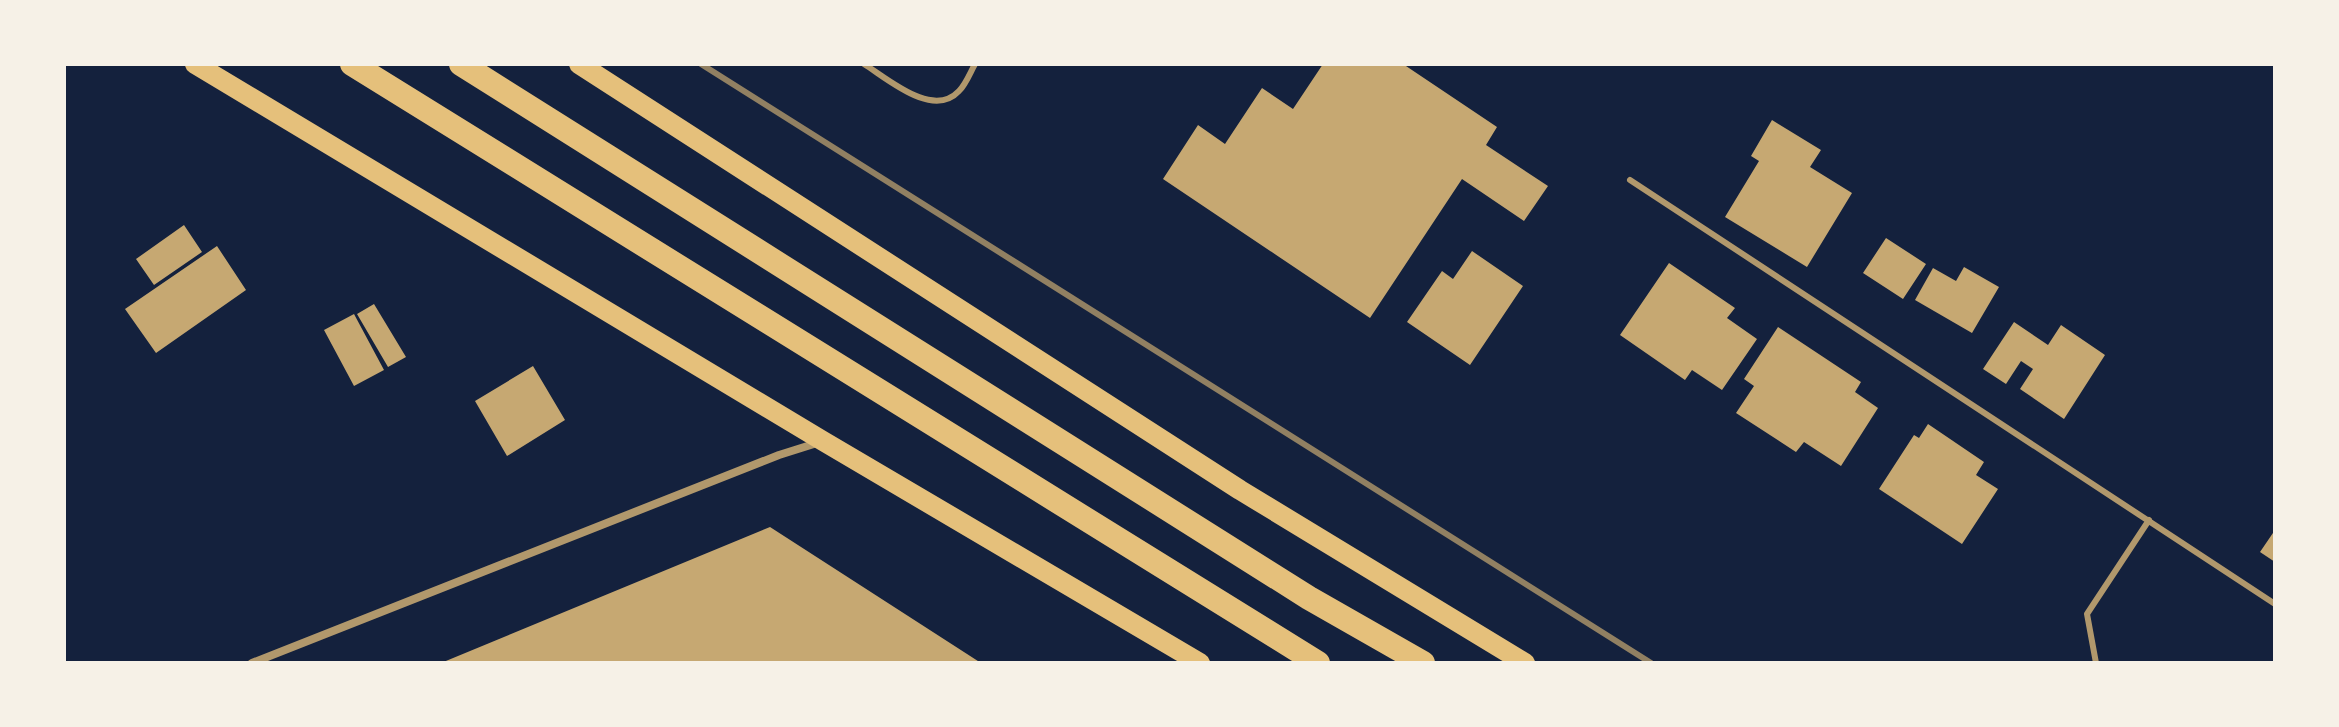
<svg xmlns="http://www.w3.org/2000/svg" width="2339" height="727" viewBox="0 0 2339 727" font-family="'Libre Baskerville',serif">
<style>
.building{fill:#c6a872}
.lines{fill:none;stroke-linecap:round;stroke-linejoin:round}
.service{stroke:#b1986c;stroke-width:6}
.minor{stroke:#b1986c;stroke-width:8}
.primary{stroke:#e5c07b;stroke-width:20}
.motorway{stroke:#e5c07b;stroke-width:24}
.rail{stroke:#918062;stroke-width:6}
</style>
<rect width="100%" height="100%" fill="#14213d"/>
<path class="building" d="M1323 64H1403L1497 127 1486 145 1548 186 1524 221 1462 179 1370 318 1163 179 1198 125 1225 144 1262 88 1293 109Z
M1772 120 1821 150 1810 167 1852 193 1807 267 1725 217 1759 161 1751 156Z
M184 225 202 252 154 285 136 259Z
M1886 238 1926 264 1903 299 1863 273Z
M217 246 246 290 156 353 125 309Z
M1472 251 1523 286 1470 365 1407 322 1442 271 1453 279Z
M1669 263 1735 308 1727 318 1757 339 1722 390 1692 370 1685 380 1620 335Z
M1964 267 1999 287 1972 333 1915 300 1933 268 1956 281Z
M374 304 406 357 388 367 357 314Z
M354 314 384 370 354 386 324 330Z
M2014 322 2048 345 2061 325 2105 355 2064 419 2020 389 2033 369 2021 361 2006 384 1983 369Z
M1778 327 1861 382 1855 392 1878 408 1841 466 1804 442 1796 452 1736 413 1754 386 1744 379Z
M533 366 565 420 507 456 475 401Z
M1928 424 1984 462 1976 475 1998 489 1962 544 1879 489 1914 435 1919 438Z
M770 527 981 663H441Z
M2275 530V562L2260 552Z"/>
<g class="lines">
<path class="service" d="M864 64C888 79 933 119 959 91 966 84 970 73 975 64
M1630 180 2275 604
M2096 663 2087 614 2149 520"/>
<path class="minor" d="M252 663 779 455 817 443"/>
<path class="primary" d="M195 64 823 441 1200 663
M579 64 1240 490 1525 663"/>
<path class="motorway" d="M352 64 1318 663
M461 64 1309 598 1423 663"/>
<path class="rail" d="M701 64 1651 663"/>
</g>
<rect width="2339" height="727" fill="none" stroke="#f6f1e7" stroke-width="132"/>
</svg>
